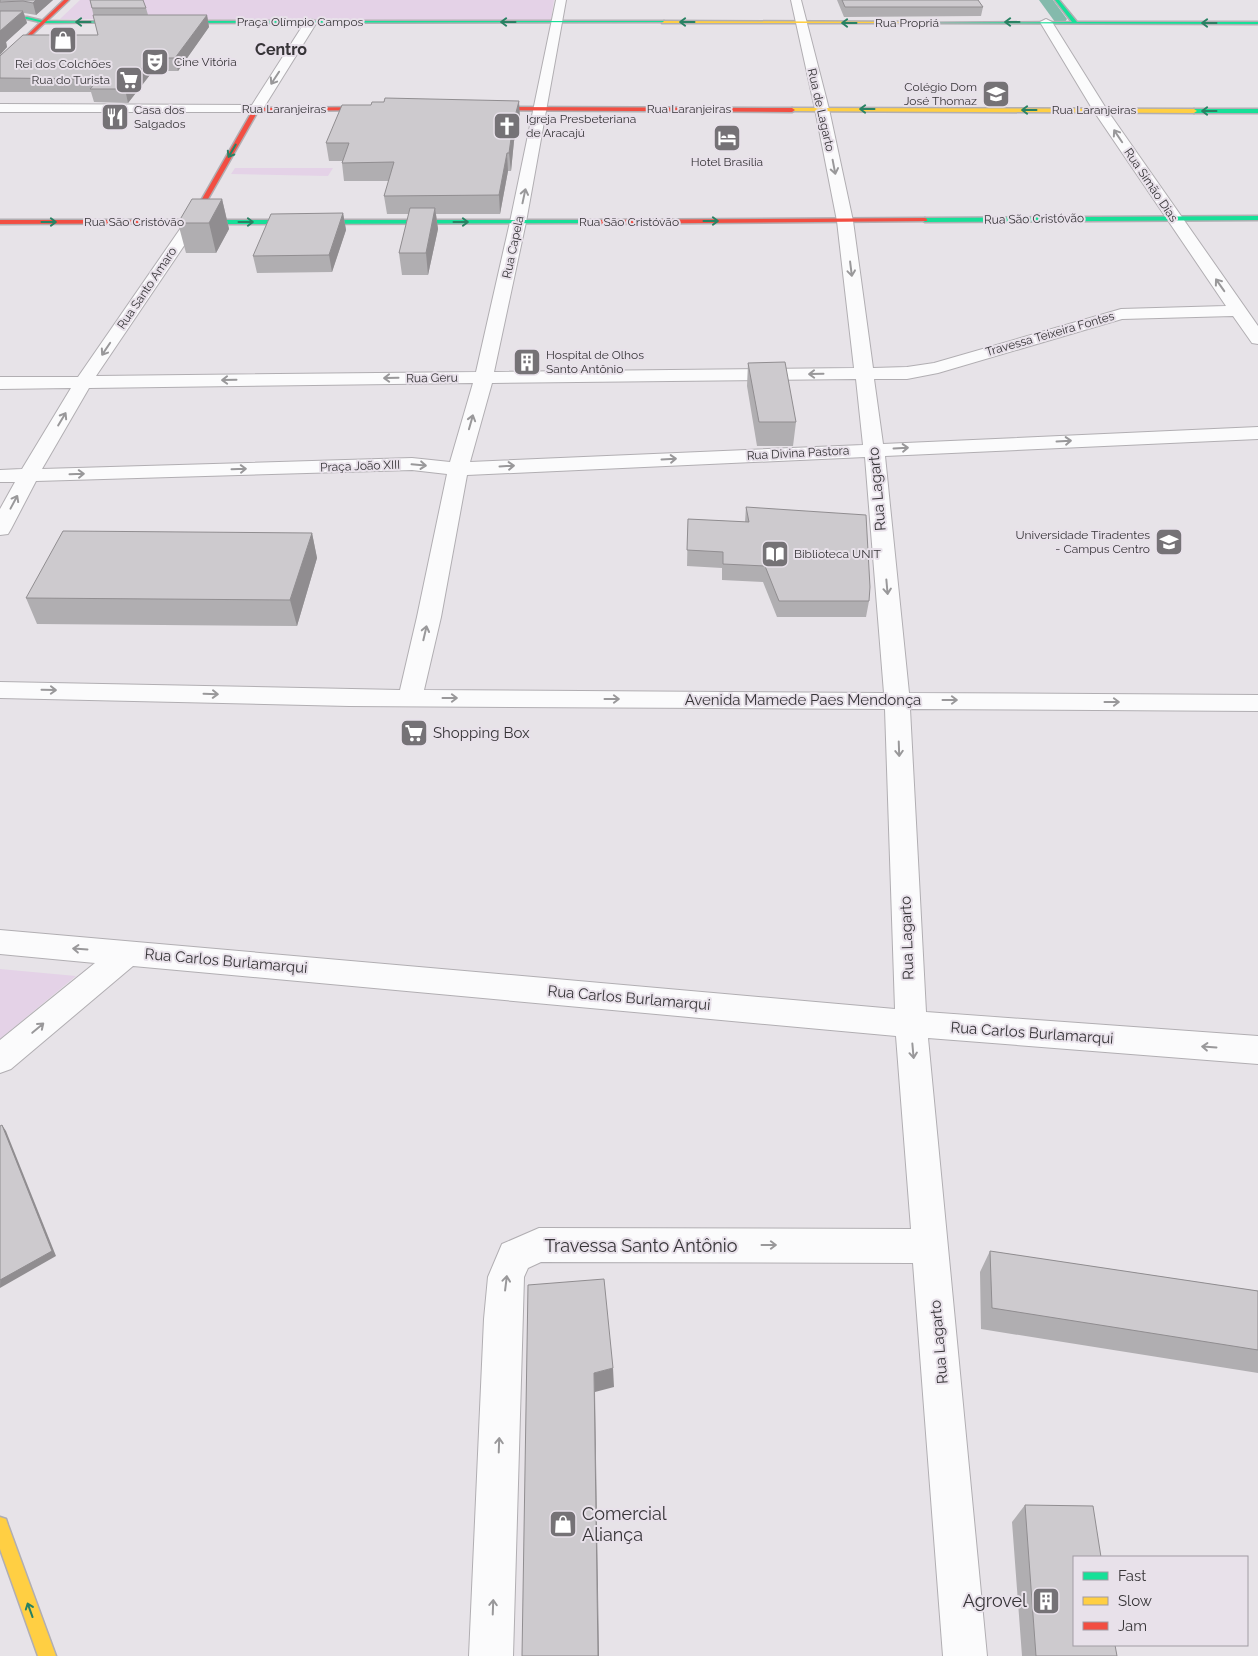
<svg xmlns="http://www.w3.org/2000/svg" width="1258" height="1656" viewBox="0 0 1258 1656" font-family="Raleway,sans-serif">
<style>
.green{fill:#e4d2e7}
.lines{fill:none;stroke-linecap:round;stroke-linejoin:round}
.canal{fill:#84baac;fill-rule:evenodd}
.street-casing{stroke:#b1aeb2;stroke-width:2}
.fast-casing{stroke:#b1aeb2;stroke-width:3}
.slow-casing{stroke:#b1aeb2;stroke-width:3}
.jam-casing{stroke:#b1aeb2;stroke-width:3}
.street{fill:#fbfbfc;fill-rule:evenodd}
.fast{fill:#16e098;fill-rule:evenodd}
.slow{fill:#ffcf43;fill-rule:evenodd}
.jam{fill:#f24e42;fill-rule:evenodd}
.wall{fill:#b0aeb1}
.shaded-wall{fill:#908d90}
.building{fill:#cdcace;stroke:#908d90}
.oneway{stroke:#288263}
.oneway2{stroke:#99989a}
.labels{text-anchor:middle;stroke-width:4;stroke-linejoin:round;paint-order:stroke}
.far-street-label{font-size:12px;fill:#373538;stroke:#e8e1ea}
.far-poi-label{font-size:12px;fill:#373538;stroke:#e8e1ea;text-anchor:start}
.street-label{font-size:15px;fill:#373538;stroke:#e8e1ea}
.poi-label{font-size:15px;fill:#373538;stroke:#e8e1ea;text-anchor:start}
.far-district-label{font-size:16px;font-weight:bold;fill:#373538;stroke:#e8e1ea}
.near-street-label{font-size:18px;fill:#373538;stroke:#e8e1ea}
.near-poi-label{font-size:18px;fill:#373538;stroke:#e8e1ea;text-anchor:start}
</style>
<rect width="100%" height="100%" fill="#e7e3e8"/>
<path class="green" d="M80 0H554L551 20 60 19Z
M235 168H333L328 176 231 174Z
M0 969 76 976 0 1039Z"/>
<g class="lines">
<path class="canal" d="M1039 0H1053L1067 19 1065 22H1055Z"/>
<g class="street-casing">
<path id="street" d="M556 0H566L526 222 494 372 854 368 837 221 815 109 791 0H801L829 109 853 221 873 368 907 367 934 363 1121 309 1226 306 1093 110 1040 22 1046 19 1052 22 1107 110 1258 326V344L1252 343 1233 316 1122 319 938 373 907 379H874L883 444 1258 427V439L885 456 909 693 1258 695V711L910 709 926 1012 1258 1036V1064L928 1038 987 1656H943L913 1263 541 1262 528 1268 524 1277 513 1656H469L484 1319 488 1277 502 1244 539 1228 911 1229 896 1036 133 966 11 1069 0 1073V1040L95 963 0 954V930L895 1009 885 709 349 706 0 698V682L400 690 417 617 447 474 412 470 36 481 11 529 8 534 0 535V509L15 482H0V470L22 469 71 388 0 389V377H78L187 219H197L200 222 96 376 476 372 510 222ZM856 379 863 445 470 462 492 383ZM473 383 450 462 412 458 42 469 89 388ZM865 457 884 693 424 690 441 617 467 475Z
M311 19 317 22 261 112H0V104L252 105 305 22Z"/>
</g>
<g class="fast-casing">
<path id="fast" d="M1055 0H1059L1077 22H1258V24L925 23 1072 22Z
M0 17H27L44 21 134 22 44 23 27 19H0Z
M170 21H664L666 22 172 23Z
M1258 109V113H1194L1191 111 1194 109Z
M1258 216V220L925 222 922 220 925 218Z
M584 220 587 222 586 223 219 224 216 222 219 220Z"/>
</g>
<g class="slow-casing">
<path id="slow" d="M664 21 927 22 929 23H662Z
M792 108 1194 109 1197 111 1194 113 790 111Z
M0 1517 6 1519 8 1525 56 1656H38L0 1549Z"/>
</g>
<g class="jam-casing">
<path id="jam" d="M64 0H69L0 65V61Z
M379 107 381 110 258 111 196 220H219L221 221V223L0 224V220H190L254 108Z
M482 107 792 108 795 110 792 112 480 110Z
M925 218 927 219V221L584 224 581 222 584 220Z"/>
</g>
<use href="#street" class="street"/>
<use href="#fast" class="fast"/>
<use href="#slow" class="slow"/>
<use href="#jam" class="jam"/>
</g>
<path class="wall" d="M0 0H53L36 15 24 13 27 23 6 42 7 47 0 55Z
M90 0 146 8 148 15H207L209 27 178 71H153L128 103 94 102 91 92H0V56L98 35Z
M837 0H978L983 7 981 16 844 17Z
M520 118 514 141 511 171H508L500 214H436L438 229 428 275H402L399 253 409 214H387L384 196 389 181H344L342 163V161H329L326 143Z
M222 199 229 229 216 253H186L178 223Z
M343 213 346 230 332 272 257 273 253 256Z
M748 363 796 422 793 446H757L747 386Z
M746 507 869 601 866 617H777L763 582 722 580V568L687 566 688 519 745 522Z
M312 533 317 558 297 626 37 624 26 598Z
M990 1251 1258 1291V1373L981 1329 980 1272Z
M1025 1505 1117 1656H1022L1012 1522Z"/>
<path class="shaded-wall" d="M36 0H53L36 15 33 3Z
M23 11 27 23 6 42 7 47 0 55V31Z
M207 15 209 27 178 71 175 58Z
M150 58 153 71 128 103 125 89Z
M519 101 520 118 514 141 511 171 509 153 513 124Z
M507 153 508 171 500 214 499 195Z
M222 199 229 229 216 253 209 223Z
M435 208 438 229 428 275 426 253Z
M343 213 346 230 332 272 329 255Z
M312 533 317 558 297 626 290 600Z
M2 1125 6 1131 56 1256 0 1288Z
M613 1368 614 1387 595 1392 599 1656H598L594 1373Z"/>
<path class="building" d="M0 0H36L33 3 23 1 0 2Z
M90 0H143L146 8H92Z
M842 0H978L983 7H845Z
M0 11H23L0 31Z
M93 15H207L175 58H150L125 89H90L99 79 0 78V56L1 55 23 35H98Z
M385 98 519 101 513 124 509 153H507L499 195 384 196 394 162 342 163 349 143H326L342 105H371L372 102H384Z
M192 199H222L209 223H178Z
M410 208H435L426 253H399Z
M343 213 329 255 253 256 271 214Z
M785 362 796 422H759L748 363Z
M746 507 866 515 870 587 869 601H779L765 566 723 564V552L687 550 688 519 749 522Z
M63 531 312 533 290 600 26 598Z
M2 1125 52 1251 0 1280V1126Z
M990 1251 1258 1291V1350L992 1308Z
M604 1279 613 1368 594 1373 598 1656H522L528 1285Z
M1025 1505 1093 1506 1101 1557H1074V1645H1115L1117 1656H1036Z"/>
<defs><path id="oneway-shaft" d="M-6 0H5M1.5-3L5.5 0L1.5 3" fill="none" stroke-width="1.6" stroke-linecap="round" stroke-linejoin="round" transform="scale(1.25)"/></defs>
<g class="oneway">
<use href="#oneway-shaft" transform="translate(83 22) rotate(-180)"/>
<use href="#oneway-shaft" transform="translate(508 22) rotate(-180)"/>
<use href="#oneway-shaft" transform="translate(687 22) rotate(-180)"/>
<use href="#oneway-shaft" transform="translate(1012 22) rotate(180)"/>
<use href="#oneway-shaft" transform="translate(849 23) rotate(180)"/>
<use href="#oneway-shaft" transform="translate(1209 23) rotate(-180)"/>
<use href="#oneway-shaft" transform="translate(867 109) rotate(-180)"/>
<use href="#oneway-shaft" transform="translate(1029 110) rotate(-180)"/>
<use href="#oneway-shaft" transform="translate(1209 111) rotate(-180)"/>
<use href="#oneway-shaft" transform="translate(232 151) rotate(120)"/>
<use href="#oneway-shaft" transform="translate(711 221)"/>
<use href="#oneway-shaft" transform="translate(49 222)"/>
<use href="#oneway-shaft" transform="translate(246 222)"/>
<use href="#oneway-shaft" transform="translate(461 222)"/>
<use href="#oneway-shaft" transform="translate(30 1610) rotate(-110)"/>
</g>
<g class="oneway2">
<use href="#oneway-shaft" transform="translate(275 78) rotate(123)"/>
<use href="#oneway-shaft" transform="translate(1118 136) rotate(-124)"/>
<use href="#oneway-shaft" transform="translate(834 167) rotate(79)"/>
<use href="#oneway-shaft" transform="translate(524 196) rotate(-78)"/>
<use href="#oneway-shaft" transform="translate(851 269) rotate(83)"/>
<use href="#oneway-shaft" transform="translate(1220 285) rotate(-125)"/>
<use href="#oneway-shaft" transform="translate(106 349) rotate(124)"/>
<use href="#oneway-shaft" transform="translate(816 374) rotate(179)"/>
<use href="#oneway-shaft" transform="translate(391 378) rotate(179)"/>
<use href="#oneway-shaft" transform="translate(229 380) rotate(179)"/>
<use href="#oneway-shaft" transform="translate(62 419) rotate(-59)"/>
<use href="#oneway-shaft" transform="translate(471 422) rotate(-74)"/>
<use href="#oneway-shaft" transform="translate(1064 441) rotate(-3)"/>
<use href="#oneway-shaft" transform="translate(901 448) rotate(-3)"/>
<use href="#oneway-shaft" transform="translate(669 459) rotate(-3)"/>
<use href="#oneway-shaft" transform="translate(419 465) rotate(5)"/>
<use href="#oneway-shaft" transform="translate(507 466) rotate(-3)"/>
<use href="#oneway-shaft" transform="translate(239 469) rotate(-2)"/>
<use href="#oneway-shaft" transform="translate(77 474) rotate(-2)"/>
<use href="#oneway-shaft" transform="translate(14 502) rotate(-62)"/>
<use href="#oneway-shaft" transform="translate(887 587) rotate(85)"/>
<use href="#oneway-shaft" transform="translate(425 633) rotate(-77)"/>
<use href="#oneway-shaft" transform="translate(49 690) rotate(1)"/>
<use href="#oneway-shaft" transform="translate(211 694) rotate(2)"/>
<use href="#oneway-shaft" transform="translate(450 698)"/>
<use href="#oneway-shaft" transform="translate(612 699)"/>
<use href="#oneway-shaft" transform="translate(950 700)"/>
<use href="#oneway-shaft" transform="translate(1112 702)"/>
<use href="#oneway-shaft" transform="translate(899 749) rotate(88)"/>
<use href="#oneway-shaft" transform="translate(80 949) rotate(-176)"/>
<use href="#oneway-shaft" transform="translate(38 1028) rotate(-40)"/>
<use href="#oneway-shaft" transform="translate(1209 1047) rotate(-176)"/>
<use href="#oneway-shaft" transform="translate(913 1051) rotate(85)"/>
<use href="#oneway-shaft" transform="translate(769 1245)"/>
<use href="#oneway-shaft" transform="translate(506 1283) rotate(-83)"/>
<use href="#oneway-shaft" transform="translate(499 1445) rotate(-88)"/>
<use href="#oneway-shaft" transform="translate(493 1607) rotate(-88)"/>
</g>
<defs>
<g id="shop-square" transform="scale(1.4375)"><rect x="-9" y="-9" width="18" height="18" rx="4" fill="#757276" stroke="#e8e1ea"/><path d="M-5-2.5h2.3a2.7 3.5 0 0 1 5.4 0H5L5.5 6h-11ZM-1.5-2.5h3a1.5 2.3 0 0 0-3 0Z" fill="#fff"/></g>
<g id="theatre-square" transform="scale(1.4375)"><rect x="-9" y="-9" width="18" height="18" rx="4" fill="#757276" stroke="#e8e1ea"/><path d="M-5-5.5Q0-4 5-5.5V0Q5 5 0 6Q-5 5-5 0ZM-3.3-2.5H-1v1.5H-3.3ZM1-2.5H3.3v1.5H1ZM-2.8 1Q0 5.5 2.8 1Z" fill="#fff"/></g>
<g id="supermarket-square" transform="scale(1.4375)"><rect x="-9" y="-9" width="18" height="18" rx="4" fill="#757276" stroke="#e8e1ea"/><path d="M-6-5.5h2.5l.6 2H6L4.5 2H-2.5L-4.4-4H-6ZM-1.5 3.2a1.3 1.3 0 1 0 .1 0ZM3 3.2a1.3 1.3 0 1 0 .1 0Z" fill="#fff"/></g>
<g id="school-square" transform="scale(1.4375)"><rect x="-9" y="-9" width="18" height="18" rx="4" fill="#757276" stroke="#e8e1ea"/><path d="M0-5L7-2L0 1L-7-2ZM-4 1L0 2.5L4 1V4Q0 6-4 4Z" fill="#fff"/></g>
<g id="restaurant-square" transform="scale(1.4375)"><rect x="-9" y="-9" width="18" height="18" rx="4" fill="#757276" stroke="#e8e1ea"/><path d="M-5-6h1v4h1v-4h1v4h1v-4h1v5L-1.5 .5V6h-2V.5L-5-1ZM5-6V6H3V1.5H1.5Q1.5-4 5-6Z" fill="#fff"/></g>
<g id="church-square" transform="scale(1.4375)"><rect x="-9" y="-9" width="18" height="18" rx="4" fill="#757276" stroke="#e8e1ea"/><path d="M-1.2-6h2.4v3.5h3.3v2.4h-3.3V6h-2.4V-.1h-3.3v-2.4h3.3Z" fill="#fff"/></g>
<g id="hotel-square" transform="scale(1.4375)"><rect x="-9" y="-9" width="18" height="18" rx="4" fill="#757276" stroke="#e8e1ea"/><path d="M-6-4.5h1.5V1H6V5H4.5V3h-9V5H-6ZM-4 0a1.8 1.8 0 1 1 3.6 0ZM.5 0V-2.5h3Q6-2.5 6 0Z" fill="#fff"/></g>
<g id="building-square" transform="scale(1.4375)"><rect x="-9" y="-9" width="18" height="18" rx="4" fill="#757276" stroke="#e8e1ea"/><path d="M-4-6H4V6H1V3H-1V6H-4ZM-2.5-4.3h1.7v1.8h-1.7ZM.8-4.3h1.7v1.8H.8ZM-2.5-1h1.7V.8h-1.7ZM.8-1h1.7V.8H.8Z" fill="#fff"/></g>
<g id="university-square" transform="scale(1.4375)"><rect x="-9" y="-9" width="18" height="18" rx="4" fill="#757276" stroke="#e8e1ea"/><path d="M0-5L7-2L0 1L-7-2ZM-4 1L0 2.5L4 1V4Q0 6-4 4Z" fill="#fff"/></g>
<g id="library-square" transform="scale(1.4375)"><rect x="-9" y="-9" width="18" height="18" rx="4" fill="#757276" stroke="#e8e1ea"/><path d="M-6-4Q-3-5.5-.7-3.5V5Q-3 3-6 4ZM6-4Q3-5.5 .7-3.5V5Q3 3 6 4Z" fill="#fff"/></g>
</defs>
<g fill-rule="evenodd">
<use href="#shop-square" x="63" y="40"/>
<use href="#theatre-square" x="155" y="62"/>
<use href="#supermarket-square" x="129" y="80"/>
<use href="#school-square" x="996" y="94"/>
<use href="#restaurant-square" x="115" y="117"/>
<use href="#church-square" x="507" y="126"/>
<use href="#hotel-square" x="727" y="138"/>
<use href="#building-square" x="527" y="362"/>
<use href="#university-square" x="1169" y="542"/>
<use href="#library-square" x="775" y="554"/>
<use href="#supermarket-square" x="414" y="733"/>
<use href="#shop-square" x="563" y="1524"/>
<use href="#building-square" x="1046" y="1601"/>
</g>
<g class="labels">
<g class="far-street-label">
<text x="300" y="26">Praça Olímpio Campos</text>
<text x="907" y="27">Rua Propriá</text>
<text x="284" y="113">Rua Laranjeiras</text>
<text x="689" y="113">Rua Laranjeiras</text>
<text transform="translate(821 110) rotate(77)" y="4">Rua de Lagarto</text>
<text x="1094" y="114">Rua Laranjeiras</text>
<text transform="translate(1151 185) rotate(56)" y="4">Rua Simão Dias</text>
<text transform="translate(1034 219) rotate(-1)" y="4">Rua São Cristóvão</text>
<text x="134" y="226">Rua São Cristóvão</text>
<text x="629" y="226">Rua São Cristóvão</text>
<text transform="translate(513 247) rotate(-78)" y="4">Rua Capela</text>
<text transform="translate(147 288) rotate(-56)" y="4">Rua Santo Amaro</text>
<text transform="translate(1050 334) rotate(-16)" y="4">Travessa Teixeira Fontes</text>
<text transform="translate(432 378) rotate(-1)" y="4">Rua Geru</text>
<text transform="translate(798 453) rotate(-3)" y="4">Rua Divina Pastora</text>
<text transform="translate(360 466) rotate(-2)" y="4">Praça João XIII</text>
</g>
<g class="far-poi-label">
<text x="174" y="66">Cine Vitória</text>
<text x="63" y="68" text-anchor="middle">Rei dos Colchões</text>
<text x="110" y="84" text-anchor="end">Rua do Turista</text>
<text x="977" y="91" text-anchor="end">Colégio Dom<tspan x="977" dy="14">José Thomaz</tspan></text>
<text x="134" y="114">Casa dos<tspan x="134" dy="14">Salgados</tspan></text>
<text x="526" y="123">Igreja Presbeteriana<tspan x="526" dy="14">de Aracajú</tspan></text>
<text x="727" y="166" text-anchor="middle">Hotel Brasília</text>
<text x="546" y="359">Hospital de Olhos<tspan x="546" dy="14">Santo Antônio</tspan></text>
<text x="1150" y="539" text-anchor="end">Universidade Tiradentes<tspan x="1150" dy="14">- Campus Centro</tspan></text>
<text x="794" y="558">Biblioteca UNIT</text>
</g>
<g class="street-label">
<text transform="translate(877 489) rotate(-95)" y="5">Rua Lagarto</text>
<text x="803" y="705">Avenida Mamede Paes Mendonça</text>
<text transform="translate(907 938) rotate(-92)" y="5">Rua Lagarto</text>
<text transform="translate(226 961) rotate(5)" y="5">Rua Carlos Burlamarqui</text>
<text transform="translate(629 998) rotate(5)" y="5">Rua Carlos Burlamarqui</text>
<text transform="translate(1032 1033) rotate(4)" y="5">Rua Carlos Burlamarqui</text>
<text transform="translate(939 1342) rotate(-95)" y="5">Rua Lagarto</text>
</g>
<g class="poi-label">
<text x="433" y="738">Shopping Box</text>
</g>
<g class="far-district-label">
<text x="281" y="55">Centro</text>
</g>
<g class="near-street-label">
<text x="641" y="1252">Travessa Santo Antônio</text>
</g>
<g class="near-poi-label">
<text x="582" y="1520">Comercial<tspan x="582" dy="21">Aliança</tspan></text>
<text x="1027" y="1607" text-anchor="end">Agrovel</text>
</g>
</g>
<rect x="1073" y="1556" width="175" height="90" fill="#e8e1ea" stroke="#a19ca3"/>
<rect x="1083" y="1572" width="25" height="8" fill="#16e098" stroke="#a19ca3"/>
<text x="1118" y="1581" font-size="15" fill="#373538">Fast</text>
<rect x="1083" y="1597" width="25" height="8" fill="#ffcf43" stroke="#a19ca3"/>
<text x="1118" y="1606" font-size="15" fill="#373538">Slow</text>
<rect x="1083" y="1622" width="25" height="8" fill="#f24e42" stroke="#a19ca3"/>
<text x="1118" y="1631" font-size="15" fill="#373538">Jam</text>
</svg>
